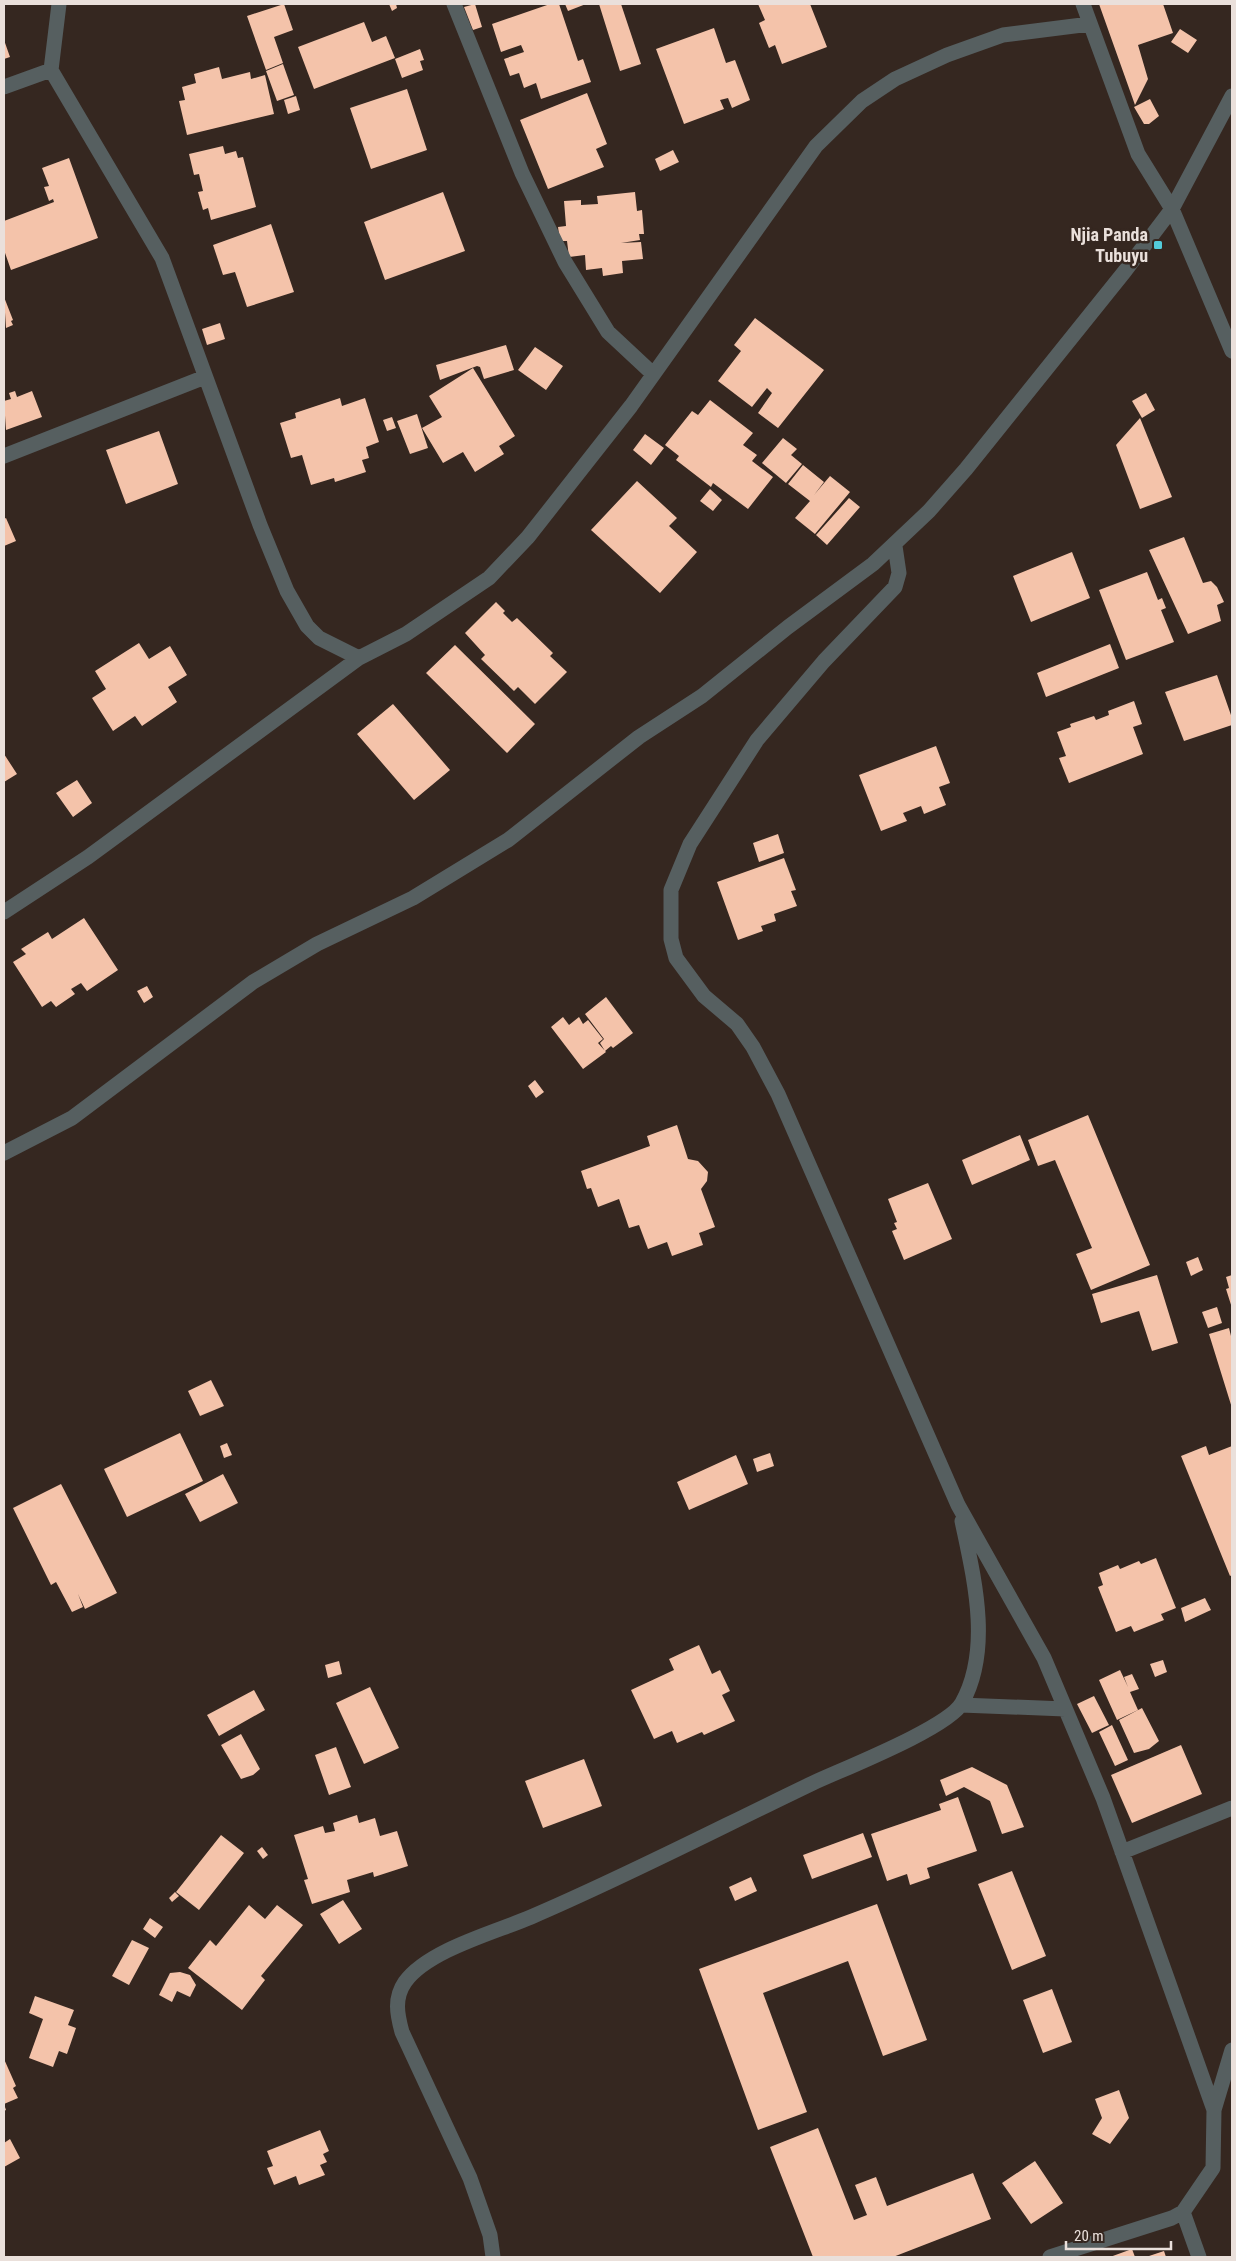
<svg xmlns="http://www.w3.org/2000/svg" width="1236" height="2261" viewBox="0 0 1236 2261" font-family="'Roboto Condensed',sans-serif">
<style>
.building{fill:#f4c3aa}
.lines{fill:none;stroke-linecap:round;stroke-linejoin:round}
.minor{stroke:#565f60;stroke-width:15}
.poi-dot{fill:#53cbda;stroke:#352720;stroke-width:2}
.labels{text-anchor:middle;stroke-width:5;stroke-linejoin:round;paint-order:stroke}
.poi-label{font-size:18px;font-weight:bold;fill:#eae0db;stroke:#352720;text-anchor:end}
</style>
<rect width="100%" height="100%" fill="#352720"/>
<path class="building" d="M284 4 293 30 274 37 283 63 266 70 247 16Z
M389 4H396L397 8 392 11Z
M475 4 482 27 473 30 464 7Z
M550 4H559L578 61 583 59 591 82 541 99 536 83 524 88 519 73 510 76 504 59 524 52 521 45 501 52 492 24Z
M565 4H586L568 11Z
M599 4H621L641 64 620 71Z
M758 4H810L827 47 782 64 775 45 769 48 759 23 765 20Z
M1099 4H1163L1173 33 1138 45 1148 79 1135 105Z
M364 22 372 42 386 36 395 58 314 89 298 47Z
M714 28 726 63 735 60 750 100 732 108 728 98 720 100 724 109 684 124 656 49Z
M1180 29 1197 40 1188 53 1171 42Z
M4 40 10 57 4 59Z
M420 49 424 60 420 61 423 70 402 78 395 59Z
M283 64 294 95 277 101 266 71Z
M219 67 222 79 250 72 251 79 265 75 274 114 187 135 179 101 185 100 182 87 196 83 194 74Z
M407 89 427 150 371 169 350 108Z
M587 93 607 144 596 149 604 167 548 189 520 120Z
M296 96 300 110 288 114 284 100Z
M1150 99 1159 116 1149 124H1144L1134 107Z
M223 146 225 154 236 151 238 158 243 157 256 207 211 220 208 208 203 210 198 192 203 191 199 174 194 175 189 154Z
M673 150 679 162 660 171 655 159Z
M69 158 98 238 11 270 4 250V221L54 202 53 199 49 201 44 187 49 186 42 168Z
M443 192 465 251 385 280 364 222Z
M635 192 637 211 642 210 644 234H639L640 240 621 243 641 242 643 259 622 261 623 273 603 276 602 268 586 270 585 255 569 257 567 241H560L558 227 566 226 564 201 581 200V205L598 204 597 196Z
M271 224 294 292 247 307 235 272 223 275 213 245Z
M4 297 13 320 11 321 13 325 6 328Z
M755 318 824 370 778 428 758 413 772 393 767 388 752 407 718 381 741 351 734 345Z
M220 323 225 339 207 345 202 329Z
M506 345 514 370 484 379 480 367 477 366 440 380 436 365Z
M535 347 563 366 546 390 518 370Z
M473 368 515 436 499 446 504 454 475 472 463 452 443 463 422 428 442 417 429 396Z
M15 391 17 397 32 391 42 417 6 430 4 401 11 399 9 393Z
M1146 393 1155 410 1142 418 1132 401Z
M340 398 342 406 365 398 379 442 366 447 369 458 362 460 366 472 335 482 334 478 311 485 302 455 291 458 280 423 296 418 295 413Z
M710 400 753 433 743 445 757 455 752 461 773 477 748 509 713 483 711 487 676 460 679 456 665 445 692 411 698 415Z
M417 414 428 448 410 454 397 421Z
M392 417 396 428 387 431 383 420Z
M1140 418 1172 497 1140 509 1116 445Z
M159 431 178 484 126 504 106 450Z
M645 434 664 448 651 465 633 450Z
M783 438 797 449 791 455 802 464 786 483 762 463Z
M803 465 824 482 814 495 830 476 850 492 815 534 795 518 810 501 788 484Z
M637 481 677 518 669 526 697 552 660 593 591 530Z
M710 489 722 500 713 511 700 501Z
M849 498 860 507 827 545 816 535Z
M6 518 16 541 4 546V519Z
M1184 537 1203 583 1211 581 1217 587 1224 602 1217 605 1221 621 1188 634 1149 550Z
M1072 552 1090 598 1031 622 1013 576Z
M1147 572 1158 600 1162 598 1166 608 1161 610 1174 642 1126 660 1099 590Z
M496 602 505 611 503 613 512 622 517 618 553 653 550 656 567 672 535 704 518 687 514 691 481 659 485 655 465 633Z
M139 643 149 659 170 646 187 675 168 687 177 702 142 726 135 716 113 731 92 698 106 689 95 671Z
M1110 644 1119 668 1046 697 1037 673Z
M455 645 535 724 507 753 426 673Z
M1217 675 1232 718V725L1184 741 1165 692Z
M1134 701 1142 724 1133 727 1143 754 1069 783 1059 758 1066 756 1057 732 1071 727 1070 724 1094 716 1096 720 1109 715 1108 711Z
M393 704 450 770 414 800 357 734Z
M936 746 950 783 939 787 946 805 924 814 921 806 903 813 907 821 881 831 859 775Z
M4 754 17 774 4 782Z
M77 780 92 803 73 817 56 793Z
M778 834 784 853 759 862 753 843Z
M784 858 796 890 791 891 797 906 774 914 776 921 761 926 763 931 738 940 717 882Z
M84 918 118 970 87 991 81 983 71 989 75 994 56 1007 51 1001 42 1007 13 962 26 954 21 949 48 932 52 939Z
M147 986 153 997 144 1003 137 991Z
M606 997 633 1033 613 1048 611 1046 605 1051 600 1043 604 1039 585 1014Z
M563 1017 569 1025 579 1017 583 1024 588 1020 603 1039 598 1043 606 1052 583 1069 551 1027Z
M535 1080 544 1092 536 1098 528 1086Z
M1088 1115 1150 1265 1091 1290 1076 1254 1092 1248 1055 1160 1038 1166 1028 1140Z
M677 1125 688 1159 698 1161 708 1172 707 1181 701 1189 715 1227 699 1233 703 1245 672 1256 667 1242 648 1249 639 1225 629 1228 619 1199 598 1207 591 1188 587 1189 581 1171 650 1146 647 1136Z
M1020 1135 1030 1160 972 1185 962 1160Z
M928 1183 952 1239 904 1260 892 1231 897 1229 894 1223 897 1222 888 1199Z
M1198 1257 1203 1270 1191 1276 1186 1262Z
M1157 1275 1178 1343 1152 1351 1139 1311 1101 1323 1092 1294Z
M1232 1275V1308L1226 1289 1229 1288 1226 1277Z
M1217 1307 1222 1323 1208 1328 1202 1312Z
M1229 1328 1232 1340V1408L1209 1334Z
M211 1380 224 1406 200 1416 188 1391Z
M180 1433 203 1481 127 1517 104 1469Z
M227 1443 232 1455 224 1458 220 1446Z
M1206 1446 1209 1455 1232 1446V1575L1230 1576 1181 1456Z
M770 1453 774 1466 757 1472 753 1459Z
M736 1455 748 1484 689 1510 677 1482Z
M223 1474 238 1503 200 1522 185 1494Z
M61 1484 117 1593 85 1609 78 1594 83 1607 72 1612 56 1582 51 1585 13 1508Z
M1156 1558 1176 1608 1161 1614 1164 1620 1134 1632 1131 1626 1116 1632 1098 1587 1103 1585 1099 1573 1118 1565 1120 1569 1139 1561 1141 1564Z
M1205 1598 1211 1610 1185 1622 1181 1608Z
M699 1645 712 1674 720 1670 730 1691 722 1695 735 1721 704 1735 702 1732 677 1743 672 1731 654 1739 631 1690 674 1670 669 1659Z
M1163 1660 1167 1672 1155 1677 1150 1664Z
M339 1661 342 1674 328 1678 325 1665Z
M1120 1670 1128 1687 1124 1677 1132 1674 1139 1689 1130 1692 1138 1710 1117 1720 1099 1680Z
M370 1687 399 1748 364 1764 336 1703Z
M254 1690 265 1710 219 1736 207 1715Z
M1094 1696 1109 1725 1092 1733 1077 1704Z
M1142 1708 1159 1741 1149 1749 1134 1753 1119 1720Z
M1112 1725 1128 1760 1115 1766 1099 1732Z
M241 1734 260 1769 253 1775 241 1779 221 1745Z
M1181 1745 1202 1794 1132 1823 1111 1775Z
M336 1747 351 1787 329 1795 315 1755Z
M584 1759 602 1806 543 1828 525 1781Z
M972 1767 1007 1785 1024 1827 1002 1834 990 1801 964 1787 946 1796 940 1780Z
M958 1797 977 1851 927 1868 930 1878 910 1885 907 1874 887 1881 871 1834 941 1810 939 1804Z
M357 1815 359 1823 375 1818 380 1836 397 1831 408 1866 374 1877 373 1872 347 1880 350 1892 312 1904 304 1880 308 1879 294 1835 323 1826 325 1833 335 1831 333 1823Z
M863 1833 872 1857 812 1879 803 1855Z
M221 1835 244 1853 199 1910 176 1892Z
M262 1847 268 1855 263 1859 257 1851Z
M1012 1871 1046 1956 1012 1970 978 1884Z
M751 1877 757 1891 735 1901 729 1887Z
M175 1892 179 1896 172 1902 169 1898Z
M343 1900 362 1929 339 1944 320 1914Z
M877 1904 927 2040 883 2056 848 1961 763 1993 807 2112 758 2130 699 1969Z
M249 1905 265 1919 277 1905 303 1925 261 1976 265 1980 242 2010 188 1968 210 1940 216 1946Z
M150 1918 163 1927 155 1938 143 1929Z
M132 1940 149 1948 129 1985 112 1976Z
M180 1972 190 1975 196 1985 190 1997 177 1991 172 2002 159 1995 170 1973Z
M1052 1989 1072 2042 1043 2053 1023 2000Z
M35 1996 74 2010 68 2025 76 2028 67 2054 59 2051 53 2067 29 2058 43 2019 29 2013Z
M4 2059 16 2086 13 2088 18 2098 4 2104 6 2110 4 2111Z
M1119 2090 1129 2118 1110 2144 1092 2134 1102 2118 1095 2099Z
M818 2128 854 2220 867 2215 855 2185 876 2177 887 2206 973 2173 991 2219 893 2257H813L770 2147Z
M320 2130 329 2151 323 2154 327 2162 320 2165 325 2175 299 2185 296 2176 274 2185 267 2168 273 2166 267 2151Z
M10 2139 20 2158 4 2167V2143Z
M1035 2161 1063 2203 1031 2224 1002 2183Z
M1132 2249 1135 2257H1110Z
M1164 2251 1166 2257H1146Z"/>
<g class="lines">
<path class="minor" d="M59 4 51 70 162 258 260 525 287 591 307 626 319 638 359 658
M454 4 522 173 565 262 608 332 653 374
M1083 4 1138 154 1172 209 1232 351
M4 87 51 70
M4 456 205 377
M895 546 899 573 895 587 824 661 757 740 690 844 671 890V939L676 958 704 996 737 1024 753 1047 778 1094 958 1505 1044 1658 1103 1798 1214 2110 1213 2168 1183 2212 1199 2257
M4 912 88 857 359 658 406 634 489 578 528 537 631 406 816 146 862 101 895 79 947 55 1003 35 1090 24
M4 1153 72 1118 253 982 317 944 413 898 508 840 639 737 702 696 788 627 873 564 929 511 966 469 1125 271 1172 209 1232 96
M961 1705 1065 1709
M1122 1852 1232 1808
M1214 2110 1232 2050
M493 2257 490 2235 470 2178 402 2032C397 2014 394 1998 405 1982 428 1950 496 1932 531 1917 627 1876 719 1828 813 1783 843 1769 948 1728 962 1703 992 1649 974 1578 962 1521
M1050 2257 1172 2218 1183 2212"/>
</g>
<rect class="poi-dot" x="1153" y="240" width="10" height="10" rx="2.5"/>
<g class="labels">
<g class="poi-label">
<text x="1148" y="241">Njia Panda<tspan x="1148" dy="21">Tubuyu</tspan></text>
</g>
</g>
<rect width="1236" height="2261" fill="none" stroke="#eae0db" stroke-width="10"/>
<path d="M1066 2241v8h105v-8" fill="none" stroke="#eae0db" stroke-width="2.5"/>
<text x="1074" y="2241" font-size="15" fill="#eae0db" stroke="#352720" stroke-width="4" paint-order="stroke">20 m</text>
</svg>
